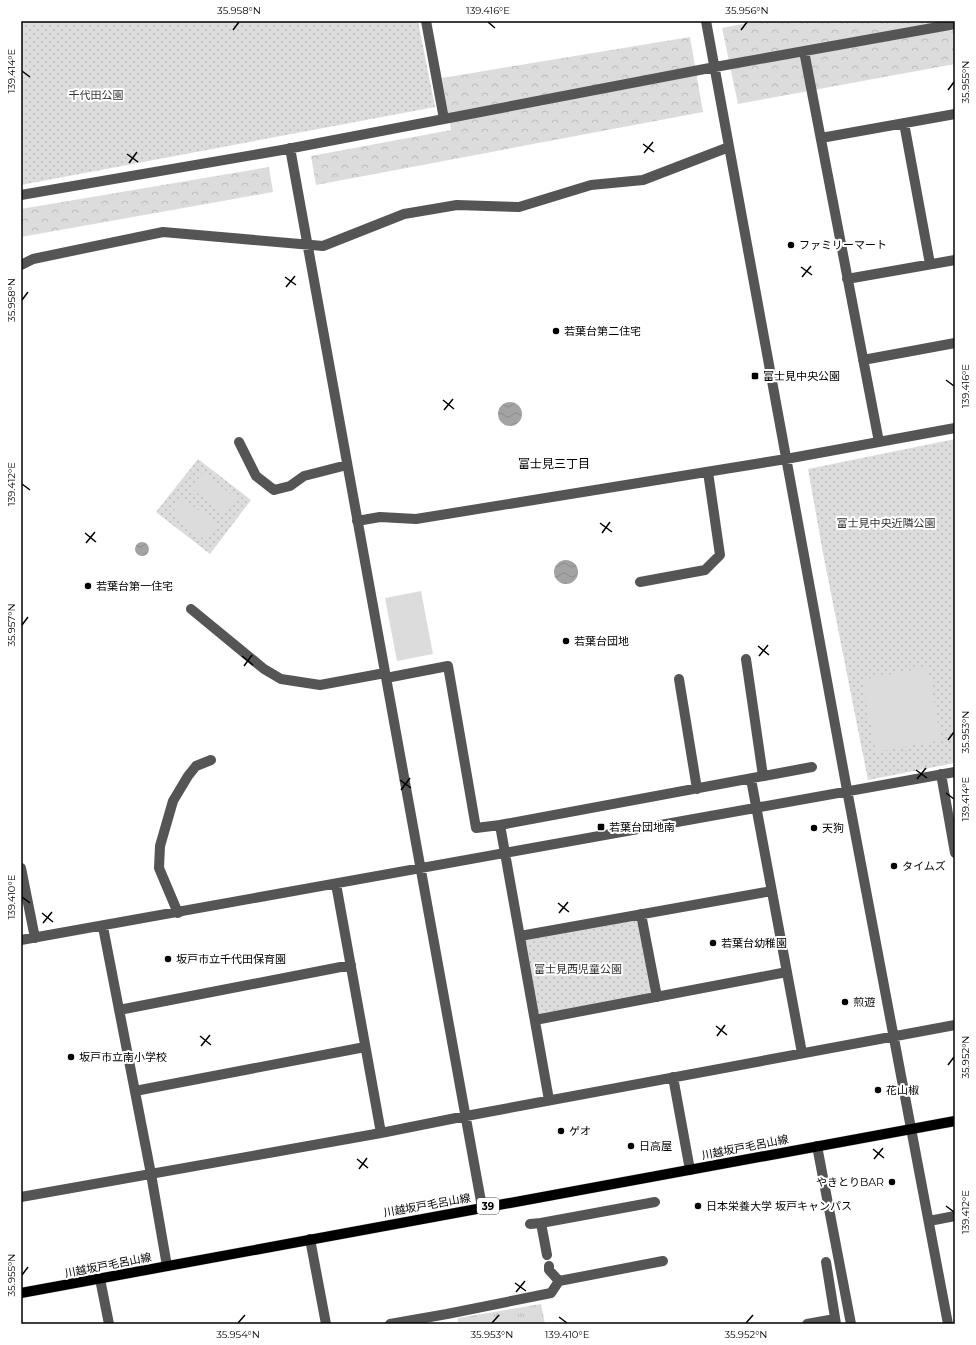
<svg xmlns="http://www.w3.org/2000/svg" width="976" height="1345" viewBox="0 0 976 1345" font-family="Montserrat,'Noto Sans JP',sans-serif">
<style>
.grass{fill:url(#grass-tufts)}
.forest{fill:url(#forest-crowns)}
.park{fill:url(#park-dots)}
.pitch{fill:#dcdcdc}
.water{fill:url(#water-waves)}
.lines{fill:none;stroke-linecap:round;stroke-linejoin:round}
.major-casing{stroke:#dbdbdb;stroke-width:11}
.minor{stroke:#555;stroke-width:10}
.major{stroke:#000;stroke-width:10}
.ticks{fill:none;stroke:#000;stroke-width:1.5}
.poi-dot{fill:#000;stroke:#fff;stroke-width:1.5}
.labels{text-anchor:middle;stroke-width:4;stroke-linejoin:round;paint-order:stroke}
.shield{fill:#fff;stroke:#4c4c4c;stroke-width:1}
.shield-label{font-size:10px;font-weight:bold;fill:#000}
.park-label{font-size:11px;fill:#333;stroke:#fff}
.poi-label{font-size:11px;fill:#000;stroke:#fff;text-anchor:start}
.street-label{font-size:11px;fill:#000;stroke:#fff}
.neighbourhood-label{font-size:12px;fill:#000;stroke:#fff}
.neatline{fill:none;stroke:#000;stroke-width:1.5}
.ticks-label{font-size:10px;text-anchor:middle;fill:#000}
</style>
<defs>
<pattern id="grass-tufts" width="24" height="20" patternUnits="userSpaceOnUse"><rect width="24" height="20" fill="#dcdcdc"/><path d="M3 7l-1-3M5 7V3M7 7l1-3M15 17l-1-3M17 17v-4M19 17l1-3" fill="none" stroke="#bbb"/></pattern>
<pattern id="forest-crowns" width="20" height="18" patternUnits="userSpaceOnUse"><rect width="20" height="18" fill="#dcdcdc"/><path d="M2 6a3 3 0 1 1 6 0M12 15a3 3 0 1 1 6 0" fill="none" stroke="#bbb"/></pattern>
<pattern id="park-dots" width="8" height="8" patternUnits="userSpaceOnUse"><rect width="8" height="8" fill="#dcdcdc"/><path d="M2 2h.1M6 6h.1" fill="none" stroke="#bbb" stroke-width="1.8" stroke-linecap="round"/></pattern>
<pattern id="water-waves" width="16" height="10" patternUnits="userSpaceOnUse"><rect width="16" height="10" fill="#a3a3a3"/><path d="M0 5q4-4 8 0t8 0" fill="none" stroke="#8b8b8b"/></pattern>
</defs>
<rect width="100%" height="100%" fill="#fff"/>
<path class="grass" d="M541 1304 545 1324H458V1318Z"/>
<path class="forest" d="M758 21H955V64L738 104 722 28Z
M690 37 703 112 316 185 311 156 451 130 442 78Z
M269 167 273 192 21 237V209Z"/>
<path class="park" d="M21 21H418L435 107 21 185Z
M955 439V763L868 780 823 553 808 469Z
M198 459 251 500 210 554 156 512Z
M641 914 657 997 535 1020 520 936Z"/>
<path class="pitch" d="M203 472 237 499 225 514 191 488Z
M183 498 217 525 205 540 171 514Z
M421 591 433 654 397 661 385 598Z
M928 667 941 740 876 752 862 680Z"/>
<path class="water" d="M498 414a12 12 0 1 1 24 0a12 12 0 1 1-24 0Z
M135 549a7 7 0 1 1 14 0a7 7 0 1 1-14 0Z
M554 572a12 12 0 1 1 24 0a12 12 0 1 1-24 0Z"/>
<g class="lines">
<g class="major-casing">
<path id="major" d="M21 1293 955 1121"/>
</g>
<path class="minor" d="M426 21 444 119
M706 21 847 790 948 1324
M804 51 879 442
M904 123 930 264
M821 138 955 114
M290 148 482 1207
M21 195 282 150 715 67 955 24
M21 265 33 259 163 232 323 246 404 214 457 205 519 207 591 185 643 180 729 147
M847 279 955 260
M863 360 955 343
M239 442 256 476 274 490 290 486 304 476 347 465
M357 521 380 517 416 519 786 459 955 428
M640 582 705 570 720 555 708 472
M191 609 264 669 281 679 320 685 385 673
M746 659 763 776
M386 678 448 666 476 828 500 825 549 1100
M679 679 697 789
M941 774 955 853
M751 779 802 1053
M500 825 812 767
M21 868 35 938
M336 884 381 1133
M178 913 159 868 160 846 173 801 188 776 196 766 211 760
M641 914 657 997
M103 927 151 1174 167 1266
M520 936 772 891
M21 940 955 772
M119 1010 351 965
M535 1020 787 972
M673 1077 690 1170
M135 1091 365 1047
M817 1146 851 1324
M21 1197 381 1133 466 1116 955 1025
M929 1221 955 1216
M541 1223 547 1255
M530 1224 541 1223 655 1202
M310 1239 326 1324
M826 1262 836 1324
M549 1266V1270L559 1281
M100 1279 109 1324
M390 1324 447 1314 551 1293 559 1281 663 1261
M807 1324 835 1319"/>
<use href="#major" class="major"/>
</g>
<path class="ticks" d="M488 22 495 28M233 30 239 22M741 30 747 22M22 71 30 77M948 90 954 82M643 144 654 152M644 153 653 142M127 154 138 162M129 163 137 152M801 267 812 275M285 277 296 285M802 277 811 266M286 287 295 276M22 300 28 292M946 380 954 386M443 400 454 409M444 410 453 399M22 484 30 490M600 523 612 532M85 533 96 542M602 533 610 522M86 543 95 532M22 625 28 617M758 646 769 655M242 656 253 665M759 656 768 645M244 666 252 655M948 740 954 732M916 770 927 778M917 779 926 768M400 780 411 788M401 790 410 778M946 793 954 799M22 897 30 903M558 903 569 912M42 913 53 922M559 913 568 902M43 923 52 912M716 1026 727 1035M200 1036 211 1045M717 1036 725 1025M201 1046 210 1035M948 1065 954 1057M873 1149 884 1158M357 1159 368 1168M874 1159 883 1148M359 1169 367 1158M946 1206 954 1212M22 1275 28 1267M515 1283 526 1291M516 1292 525 1281M559 1317 567 1323M238 1323 245 1315M492 1323 499 1315M746 1323 753 1315"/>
<g class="poi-dot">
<circle cx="791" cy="245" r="4"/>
<circle cx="556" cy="331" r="4"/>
<rect x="751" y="372" width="8" height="8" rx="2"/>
<circle cx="88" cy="586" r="4"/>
<circle cx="566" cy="641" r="4"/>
<rect x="597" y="823" width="8" height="8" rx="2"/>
<circle cx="814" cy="828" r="4"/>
<circle cx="894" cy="866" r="4"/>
<circle cx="713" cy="943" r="4"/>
<circle cx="168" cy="959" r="4"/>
<circle cx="845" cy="1002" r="4"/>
<circle cx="71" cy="1057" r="4"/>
<circle cx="878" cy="1090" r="4"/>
<circle cx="561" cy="1131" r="4"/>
<circle cx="631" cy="1146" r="4"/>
<circle cx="892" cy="1182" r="4"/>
<circle cx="698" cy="1206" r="4"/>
</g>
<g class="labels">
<rect class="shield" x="477" y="1198" width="22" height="16" rx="3"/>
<g class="shield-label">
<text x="488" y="1210">39</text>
</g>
<g class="park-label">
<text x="96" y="99">千代田公園</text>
<text x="886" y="527">富士見中央近隣公園</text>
<text x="578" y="973">富士見西児童公園</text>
</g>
<g class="poi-label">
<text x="799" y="249">ファミリーマート</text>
<text x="564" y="335">若葉台第二住宅</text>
<text x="763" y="380">富士見中央公園</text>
<text x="96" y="590">若葉台第一住宅</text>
<text x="574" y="645">若葉台団地</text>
<text x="609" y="831">若葉台団地南</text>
<text x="822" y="832">天狗</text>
<text x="902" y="870">タイムズ</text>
<text x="721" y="947">若葉台幼稚園</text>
<text x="176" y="963">坂戸市立千代田保育園</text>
<text x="853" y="1006">煎遊</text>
<text x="79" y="1061">坂戸市立南小学校</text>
<text x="886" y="1094">花山椒</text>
<text x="569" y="1135">ゲオ</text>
<text x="639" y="1150">日高屋</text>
<text x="884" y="1186" text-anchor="end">やきとりBAR</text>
<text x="706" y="1210">日本栄養大学 坂戸キャンパス</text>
</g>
<g class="street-label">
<text transform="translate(745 1147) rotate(-11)" y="4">川越坂戸毛呂山線</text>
<text transform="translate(427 1205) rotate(-10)" y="4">川越坂戸毛呂山線</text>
<text transform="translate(108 1265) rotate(-11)" y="4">川越坂戸毛呂山線</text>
</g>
<g class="neighbourhood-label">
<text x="554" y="468">富士見三丁目</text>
</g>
</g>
<rect width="976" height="1345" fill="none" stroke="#ffffff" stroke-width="44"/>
<rect x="22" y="22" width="932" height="1301" class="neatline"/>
<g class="ticks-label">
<text x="239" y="14">35.958°N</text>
<text x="488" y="14">139.416°E</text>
<text x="747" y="14">35.956°N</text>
<text transform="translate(11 71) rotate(-90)" y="4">139.414°E</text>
<text transform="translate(965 82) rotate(-90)" y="4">35.955°N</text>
<text transform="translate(11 300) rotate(-90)" y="4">35.958°N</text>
<text transform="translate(965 386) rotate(-90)" y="4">139.416°E</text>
<text transform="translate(11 484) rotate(-90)" y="4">139.412°E</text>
<text transform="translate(11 625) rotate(-90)" y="4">35.957°N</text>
<text transform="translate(965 732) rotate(-90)" y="4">35.953°N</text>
<text transform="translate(965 799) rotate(-90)" y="4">139.414°E</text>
<text transform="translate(11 897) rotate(-90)" y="4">139.410°E</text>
<text transform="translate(965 1057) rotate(-90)" y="4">35.952°N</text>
<text transform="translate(965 1212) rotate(-90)" y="4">139.412°E</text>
<text transform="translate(11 1275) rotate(-90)" y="4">35.955°N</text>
<text x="238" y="1338">35.954°N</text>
<text x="492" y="1338">35.953°N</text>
<text x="567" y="1338">139.410°E</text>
<text x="746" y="1338">35.952°N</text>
</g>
</svg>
